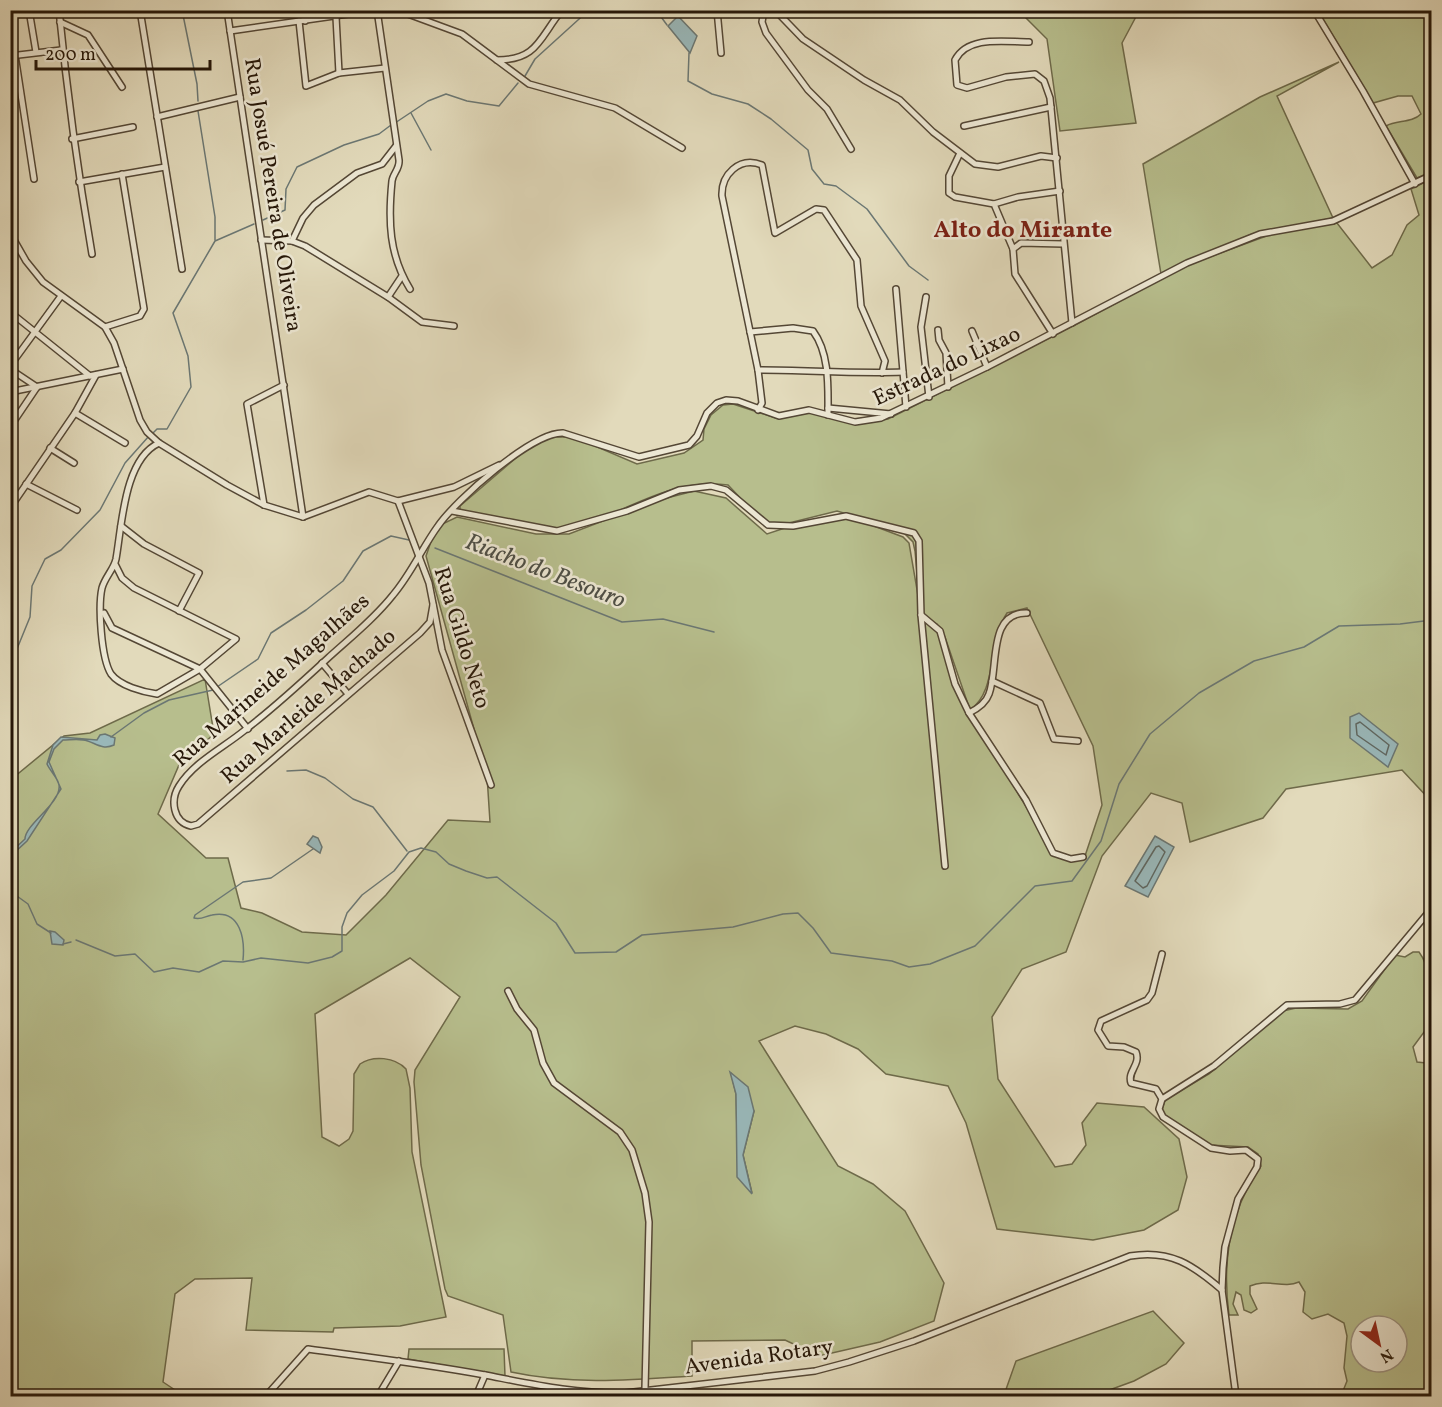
<svg xmlns="http://www.w3.org/2000/svg" width="1442" height="1407" font-family="Vollkorn,serif">
  <style>
    .green { fill: #b7be8d; stroke: #6e6a4a; stroke-width: 1.5; fill-rule: evenodd }
    .water { fill: #99b8ba; stroke: #6b7773; stroke-width: 1.5 }
    .lines { fill: none; stroke-linecap: round; stroke-linejoin: round }
    .shore { stroke: #5f6761; stroke-width: 1.5 }
    .stream { stroke: #6b7773; stroke-width: 1.5 }
    .minor-casing { stroke: #544735; stroke-width: 8 }
    .minor { stroke: #ece7d3; stroke-width: 5 }
    .labels { text-anchor: middle; dominant-baseline: central; stroke-width: 5; stroke-linejoin: round; paint-order: stroke }
    .street-label { font-size: 22px; fill: #251608; stroke: #ece7d3 }
    .neighbourhood-label { font-size: 24px; font-weight: bold; fill: #7a1f14; stroke: #ece7d3 }
    .water-label { font-size: 24px; font-style: italic; fill: #4e4f46; stroke: #ece7d3 }
  </style>
  <rect width="100%" height="100%" fill="#e2dabb"/>
  <filter id="stains"><feTurbulence type="fractalNoise" baseFrequency=".00333" numOctaves="4"/><feColorMatrix values="0 0 0 0 .2 0 0 0 0 .09 0 0 0 0 .02 0 0 0 .5 -.17"/></filter>
  <radialGradient id="worn" r=".72"><stop offset=".6" stop-color="#630" stop-opacity="0"/><stop offset="1" stop-color="#630" stop-opacity=".3"/></radialGradient>
  <g class="green">
    <path d="M1019,11H1139L1122,43L1136,123L1060,131L1047,39Z"/>
    <path d="M1318,11H1431V172L1417,178L1386,126C1397,120 1412,123 1421,114L1412,96H1398L1373,103Z"/>
    <path d="M1339,62L1277,96L1333,218L1252,234L1161,274L1143,164L1260,97Z"/>
    <path d="M1431,179V801L1402,770L1286,789L1263,818L1190,842L1182,803L1151,793L1102,856L1066,952L1022,969L992,1017L998,1079L1055,1167L1072,1164L1086,1145L1082,1123L1097,1103L1144,1107L1179,1139L1187,1177L1178,1210L1144,1230L1093,1240L997,1229L966,1123L948,1086L886,1074L858,1049L826,1034L795,1026L759,1041L838,1166L873,1184L905,1211L944,1283L934,1321L880,1342L819,1356L785,1340L692,1341V1376C631,1380 571,1385 511,1372L503,1315L448,1296L445,1289L421,1165L414,1082L415,1070L460,997L410,958L315,1014L322,1137L339,1146L349,1139L353,1131L354,1074L360,1064C373,1055 395,1057 406,1069L410,1088L412,1152L446,1317L400,1326L334,1328L333,1332L246,1330L252,1278L195,1279L175,1294L163,1382L184,1396H11L10,765L14,777L64,736L90,733L205,679L214,734L179,765L158,814L206,858H228L241,908L262,913L302,932L346,935L386,895L448,820L490,822L487,776L426,556L436,527L457,517L536,534H569L655,501L694,491L726,498L767,534L803,522L845,515L903,537L909,543L920,607L915,551L913,542L901,530L837,511L781,525L762,521L728,485C662,477 624,518 565,528C542,532 485,515 460,510V506L524,451L550,437H574L637,464L684,453L703,440L704,429L711,415L723,405L733,404L776,418L807,412L859,424L888,419L1075,325L1185,266L1272,234L1337,223L1372,268L1392,255L1407,225L1419,215L1411,189ZM1027,608L1093,746L1102,805L1085,856L1071,858L1054,853L969,712L935,627L920,616L937,624L945,637L970,710C998,691 987,643 1007,613ZM731,1073L754,1111L743,1155L752,1193L737,1133L736,1094Z"/>
    <path d="M1413,952H1419C1434,971 1431,1008 1431,1034L1424,1032L1413,1047L1417,1062L1426,1063L1428,1056L1431,1055V1396H1341L1347,1381L1344,1368L1347,1336L1344,1323L1328,1314L1312,1319L1303,1312L1305,1292L1299,1282C1283,1289 1267,1278 1250,1286V1294L1257,1309L1251,1313L1244,1310L1241,1295L1236,1292L1233,1304L1238,1315H1229C1222,1263 1229,1211 1261,1166L1258,1154L1248,1147L1209,1145L1165,1115L1162,1110L1165,1100L1209,1074L1283,1011L1296,1008L1348,1009L1362,1001L1395,955L1405,957ZM1361,1326H1397V1362H1361Z"/>
    <path d="M1153,1311L1184,1343L1166,1364L1134,1381L1093,1396H997L1004,1395L1016,1361Z"/>
    <path d="M409,1349H504L505,1376L408,1359Z"/>
  </g>
  <g class="water">
    <path d="M678,16L697,36L690,53L668,26Z"/>
    <path d="M1359,713L1398,744L1388,767L1350,738V717Z"/>
    <path d="M105,734L115,738L114,745C101,751 94,741 83,740C77,739 69,740 63,740L54,749L49,762L61,789L27,841L13,854L11,861V852L25,839C25,824 62,803 59,785C58,778 50,771 47,764L53,745L61,737L97,740L100,735Z"/>
    <path d="M313,836L318,838L322,847L320,853L307,844Z"/>
    <path d="M1155,836L1174,847L1148,897L1125,886Z"/>
    <path d="M50,931L55,932L64,940L63,945L52,944Z"/>
    <path d="M730,1072L748,1087L754,1111L743,1155L752,1194L737,1177L736,1094Z"/>
  </g>
  <g class="lines">
    <g class="shore">
      <path d="M1360,722L1389,745L1386,755L1357,735L1356,724Z"/>
      <path d="M1159,846L1165,852L1147,886L1143,888L1135,881L1156,847Z"/>
    </g>
    <g class="stream">
      <path d="M182,10L197,84L198,101"/>
      <path d="M656,10L667,25"/>
      <path d="M689,53L688,81L712,94L748,104L771,119L808,150L812,169L824,184L836,186L867,209L909,266L928,280"/>
      <path d="M525,76L535,59L589,10"/>
      <path d="M198,111L215,217V240"/>
      <path d="M411,113L431,150"/>
      <path d="M395,123L428,101L446,94L467,101L499,106L518,83"/>
      <path d="M263,220L285,210L286,189L297,167L344,145L379,134L391,125"/>
      <path d="M153,433L157,429H167L191,387L188,356L173,313L215,241L254,224"/>
      <path d="M435,548L622,622L663,619L714,632"/>
      <path d="M10,666L30,617L32,586L45,559L61,550L100,510L125,463L149,436"/>
      <path d="M217,687L258,659L271,633L306,610L343,581L363,551L391,536L409,540"/>
      <path d="M111,737L144,713L169,700L213,690"/>
      <path d="M287,771L306,770L325,778L353,799L373,807L407,851"/>
      <path d="M10,891L28,904L37,924L51,933"/>
      <path d="M76,940L115,956L135,954L154,972L173,968L199,972L223,961L243,962L261,958L308,963L332,957L342,951V927L347,913L362,895L394,871L409,852L421,848L436,852L449,864L466,871L487,878L497,877L556,923L575,953L616,952L642,935L733,927L783,914L798,913L813,928L831,953L892,961L909,967L930,964L975,946L1035,886L1072,881L1101,841L1119,784L1150,734L1199,693L1254,661L1304,647L1339,626L1400,624L1432,620"/>
      <path d="M63,944L71,942"/>
      <path d="M243,960C245,940 241,909 212,915C205,916 202,920 194,918L195,915L243,882L271,878L313,849"/>
    </g>
    <defs>
      <g id="minor">
        <path d="M29,10L36,52"/>
        <path d="M59,10C67,92 78,173 92,254"/>
        <path d="M140,10L182,269"/>
        <path d="M227,10L303,517"/>
        <path d="M304,10L305,21"/>
        <path d="M377,10L399,160C400,169 393,173 392,181C388,221 389,255 410,289"/>
        <path d="M397,10L462,34L529,84L615,108L682,148"/>
        <path d="M717,10L721,53"/>
        <path d="M764,10L762,22L766,33L808,90L827,109L851,149"/>
        <path d="M775,10L803,39L864,80L900,100L933,132L975,164L998,167L1041,156L1057,158"/>
        <path d="M1314,10L1363,91L1415,184"/>
        <path d="M336,17L339,73"/>
        <path d="M299,21L306,86L339,73L385,68"/>
        <path d="M60,22L88,35L122,87"/>
        <path d="M230,31L376,10"/>
        <path d="M1029,42C1005,42 968,35 955,60L957,85L967,88L1006,77L1035,74L1044,81L1050,98L1072,323"/>
        <path d="M15,55L34,179"/>
        <path d="M10,56L61,50"/>
        <path d="M497,60C538,60 539,38 562,10"/>
        <path d="M157,117L240,97"/>
        <path d="M964,126L1051,107"/>
        <path d="M72,139L133,127"/>
        <path d="M960,153L949,176V193L955,197L994,204L1013,249"/>
        <path d="M79,182L165,167"/>
        <path d="M994,204L1018,197L1060,191"/>
        <path d="M10,233L26,261L43,282L105,327L114,343L140,420L147,432L159,443L227,485L264,505L303,517L369,492L398,501L454,487L499,465"/>
        <path d="M261,240L292,241L305,246L388,297L422,322L454,326"/>
        <path d="M292,241L303,218L314,205L357,173L382,164L396,146"/>
        <path d="M896,289L906,407"/>
        <path d="M388,297L402,276"/>
        <path d="M926,297L921,327L929,397"/>
        <path d="M10,312L90,376"/>
        <path d="M105,327L140,316L144,309L122,174"/>
        <path d="M938,330L939,340L946,353L948,387"/>
        <path d="M972,331L987,367"/>
        <path d="M750,332L793,328L813,331C830,354 828,388 828,415"/>
        <path d="M1053,334L1015,274L1013,249L1021,243L1063,244"/>
        <path d="M10,366L61,296"/>
        <path d="M10,369L37,387"/>
        <path d="M882,373L885,361L861,306L857,260L824,210L816,209L775,233L762,165C739,156 721,175 722,196L758,370C806,370 855,374 903,372"/>
        <path d="M10,392L123,369"/>
        <path d="M828,408L891,414"/>
        <path d="M758,410L762,403L758,370"/>
        <path d="M75,413L125,443"/>
        <path d="M10,427L37,387"/>
        <path d="M50,448L74,463"/>
        <path d="M26,484L77,510"/>
        <path d="M398,501L429,583L442,650L491,785"/>
        <path d="M264,505L247,404L284,385"/>
        <path d="M10,508L75,413L96,375"/>
        <path d="M452,511L557,531L627,511L679,490L711,486L726,490L768,525L793,526L846,516L914,533L919,541L921,615L945,866"/>
        <path d="M121,526L144,544L199,573L179,611"/>
        <path d="M115,564L122,578L134,588L236,639L200,669L157,694C143,692 120,686 111,674C101,658 98,606 102,588C105,577 114,569 116,559C122,525 124,459 159,443"/>
        <path d="M433,605L430,622L420,633L198,824L191,826C173,822 170,800 179,786C194,762 223,748 245,730C274,708 301,683 328,658C350,638 374,619 393,595C411,574 422,548 438,526C456,500 532,432 563,433L639,457L689,445L697,436L707,413L717,403L726,400L738,401L779,416L809,410L855,422L881,418L987,367L1187,263L1260,234L1333,221L1432,175"/>
        <path d="M104,613L112,628L200,669L248,729"/>
        <path d="M921,615L940,631L955,684L969,713L1026,800L1053,853L1071,859L1083,857"/>
        <path d="M322,663L348,694"/>
        <path d="M992,681L1040,703L1054,739L1078,741"/>
        <path d="M969,713C977,709 986,703 989,694C999,668 987,612 1027,613"/>
        <path d="M1162,954L1152,993L1147,1000L1101,1021L1098,1030L1108,1046L1124,1047L1136,1052C1141,1065 1127,1071 1131,1083L1156,1089L1162,1099L1159,1109L1163,1117L1211,1148L1230,1151L1246,1150L1258,1159L1257,1167L1238,1199L1225,1247L1223,1268L1222,1290L1236,1396"/>
        <path d="M508,991L517,1009L534,1030L543,1063L554,1083L620,1132L632,1150L645,1193L649,1222L645,1389"/>
        <path d="M1162,1099L1214,1066L1287,1005L1340,1004L1355,1000L1432,908"/>
        <path d="M266,1396L308,1349C367,1357 426,1364 485,1375C532,1384 576,1394 625,1393L815,1371L849,1362L914,1341L1130,1256C1170,1249 1193,1265 1222,1290"/>
        <path d="M378,1396L399,1361"/>
        <path d="M476,1396L485,1375"/>
      </g>
    </defs>
    <use href="#minor" class="minor-casing"/>
    <use href="#minor" class="minor"/>
  </g>
  <g class="labels">
    <g class="street-label">
      <text transform="translate(272 195) rotate(81)">Rua Josué Pereira de Oliveira</text>
      <text transform="translate(947 367) rotate(-25)">Estrada do Lixao</text>
      <text transform="translate(461 638) rotate(73)">Rua Gildo Neto</text>
      <text transform="translate(272 681) rotate(-41)">Rua Marineide Magalhães</text>
      <text transform="translate(309 707) rotate(-41)">Rua Marleide Machado</text>
      <text transform="translate(759 1358) rotate(-8)">Avenida Rotary</text>
    </g>
    <g class="neighbourhood-label">
      <text x="1023" y="231">Alto do Mirante</text>
    </g>
    <g class="water-label">
      <text transform="translate(545 572) rotate(21)">Riacho do Besouro</text>
    </g>
  </g>
  <rect width="1442" height="1407" fill="none" stroke="#e2dabb" stroke-width="36"/>
  <rect x="12" y="12" width="1418" height="1383" fill="none" stroke="#251608" stroke-width="3"/>
  <rect x="18" y="18" width="1406" height="1371" fill="none" stroke="#251608" stroke-width="1.5"/>
  <g transform="translate(1379 1344) rotate(147)"><circle r="28" fill="#ece7d3" stroke="#9c9382" stroke-width="1.5"/>
  <path d="M0-4.5L10 22L0 15L-10 22Z" fill="#8f2418"/>
  <text y="-9" font-size="16" font-weight="bold" text-anchor="middle" fill="#251608">N</text>
  </g>
  <path d="M36 60v9h174v-9" fill="none" stroke="#251608" stroke-width="3"/>
  <text x="45" y="60" font-size="18" fill="#251608" stroke="#ece7d3" stroke-width="4.5" paint-order="stroke">200 m</text>
  <rect width="100%" height="100%" filter="url(#stains)"/>
  <rect width="100%" height="100%" fill="url(#worn)"/>
</svg>
